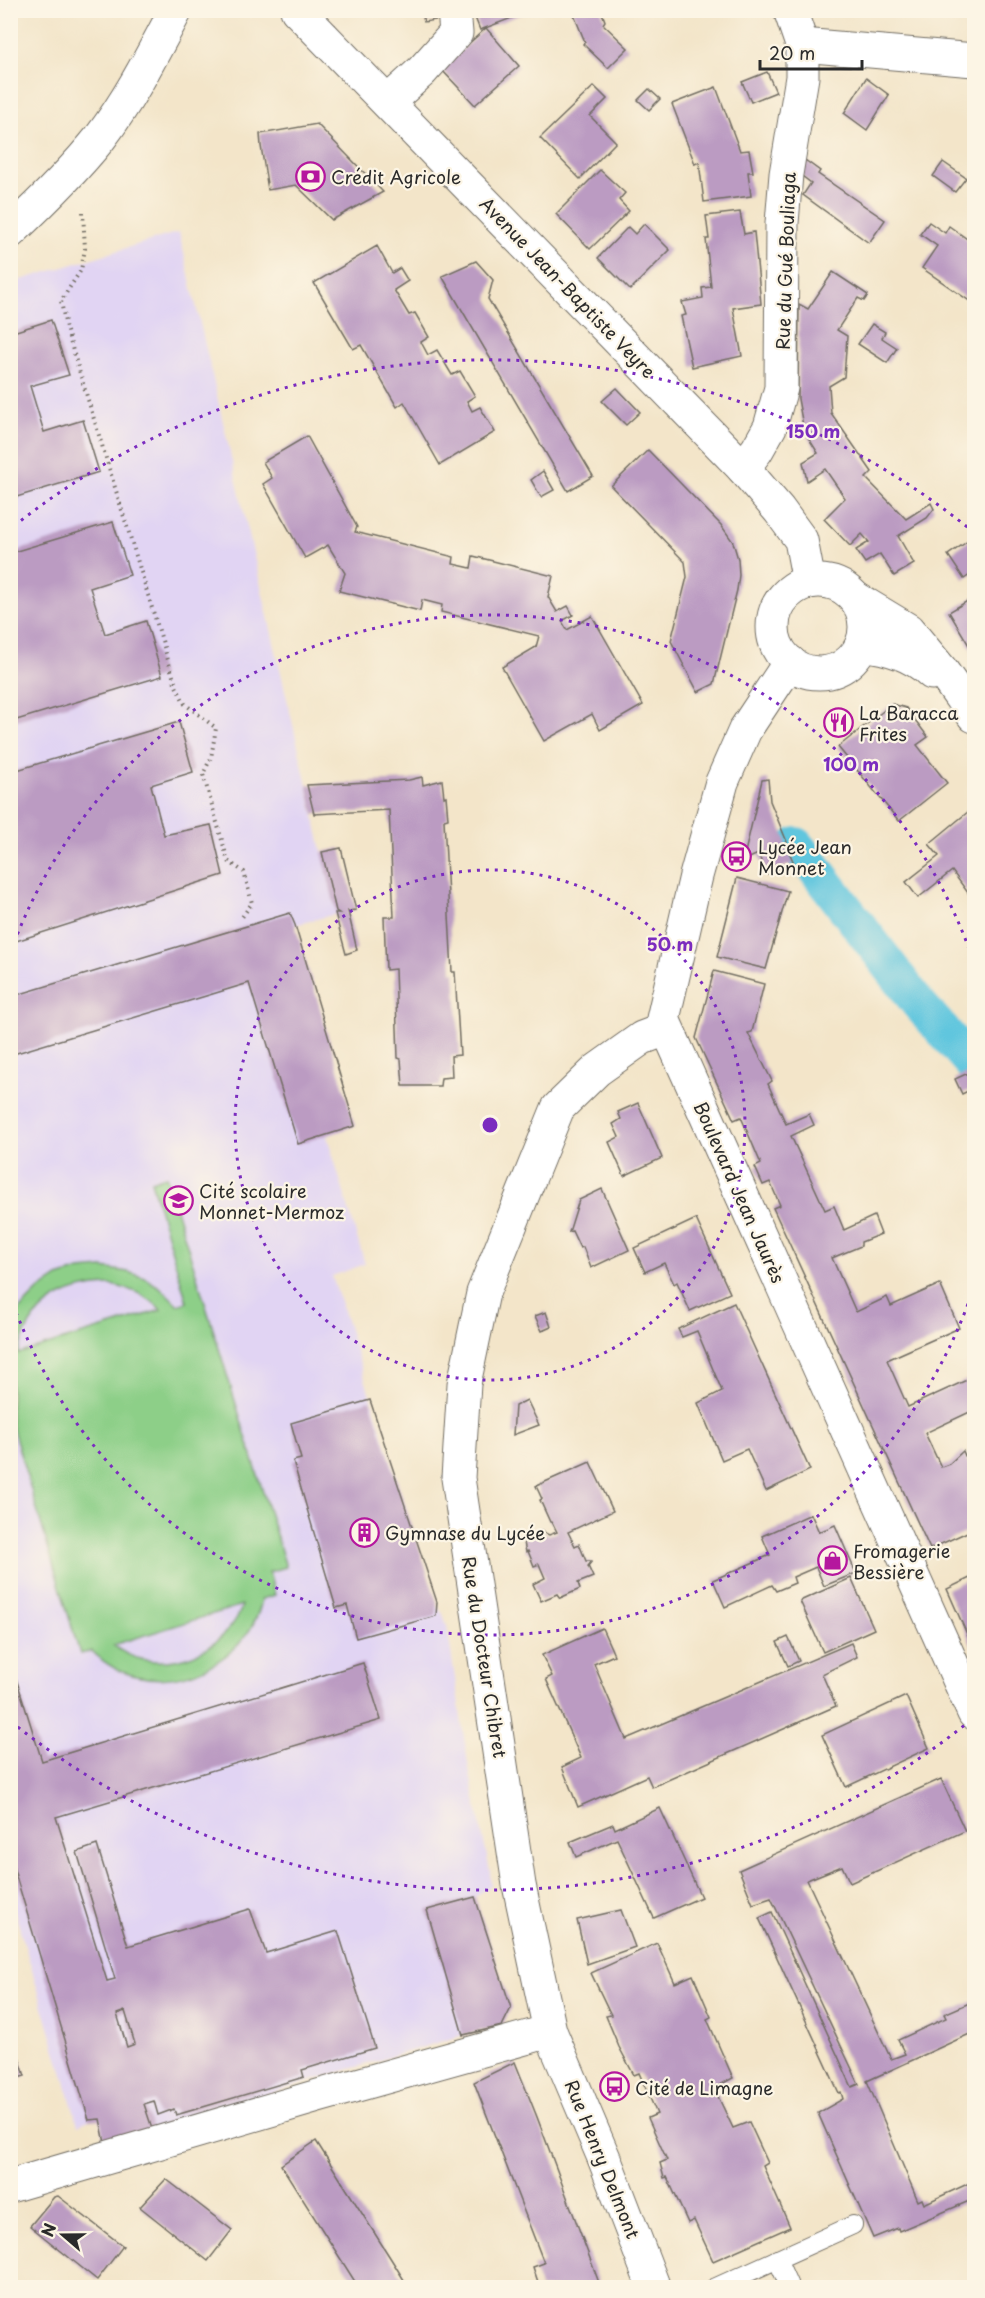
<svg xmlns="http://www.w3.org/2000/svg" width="985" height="2298" font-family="'Playpen Sans',sans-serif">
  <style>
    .built { fill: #e1d4f3 }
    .green { fill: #8dcf88; stroke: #5c7d5a; stroke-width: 1.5; fill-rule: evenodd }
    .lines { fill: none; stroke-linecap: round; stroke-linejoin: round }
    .canal { stroke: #61c6de; stroke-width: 36 }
    .building { fill: #bb9bc2; fill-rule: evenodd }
    .lane-casing { stroke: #716c62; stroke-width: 20 }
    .street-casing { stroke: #716c62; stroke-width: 35 }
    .secondary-casing { stroke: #716c62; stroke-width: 35 }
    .path { stroke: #716c62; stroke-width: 4; stroke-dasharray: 1.5 4.5; stroke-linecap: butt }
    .lane { stroke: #fff; stroke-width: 18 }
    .street { stroke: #fff; stroke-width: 33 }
    .secondary { stroke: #fff; stroke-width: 33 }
    .ring { fill: none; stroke: #7b2cbf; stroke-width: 3; stroke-dasharray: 3 6 }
    .labels { text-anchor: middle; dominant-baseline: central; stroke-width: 4.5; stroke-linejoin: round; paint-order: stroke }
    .poi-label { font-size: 18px; fill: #2b2b2b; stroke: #fcf5e5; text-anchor: start }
    .street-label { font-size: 18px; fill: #2b2b2b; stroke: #fcf5e5 }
    .centre { fill: #7b2cbf; stroke: #fcf5e5; stroke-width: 3 }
    .ring-label { font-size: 18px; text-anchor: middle; font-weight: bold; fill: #7b2cbf; stroke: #fcf5e5; stroke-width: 4.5; stroke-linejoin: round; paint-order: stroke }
  </style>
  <rect width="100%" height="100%" fill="#fcf5e5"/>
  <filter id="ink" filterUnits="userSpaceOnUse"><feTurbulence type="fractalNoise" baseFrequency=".0167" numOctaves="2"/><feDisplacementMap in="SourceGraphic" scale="12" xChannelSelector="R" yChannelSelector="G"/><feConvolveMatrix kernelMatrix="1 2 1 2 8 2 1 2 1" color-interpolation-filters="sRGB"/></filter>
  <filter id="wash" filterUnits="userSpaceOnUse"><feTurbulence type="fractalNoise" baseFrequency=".008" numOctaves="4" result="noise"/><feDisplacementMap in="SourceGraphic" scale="24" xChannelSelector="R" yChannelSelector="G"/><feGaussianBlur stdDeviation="1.35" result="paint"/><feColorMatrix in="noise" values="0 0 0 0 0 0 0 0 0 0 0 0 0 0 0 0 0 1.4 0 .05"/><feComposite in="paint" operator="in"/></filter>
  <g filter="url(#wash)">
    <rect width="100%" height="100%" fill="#f3e5c9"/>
    <path class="built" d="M179,232L336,911L339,913L295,925L355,1126L327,1136L365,1264L332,1276L438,1608L443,1614L447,1626L468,1764L490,1872L491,1885L475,1897L511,2008L502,2026L463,2035L105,2143L99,2119L89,2120L78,2125L11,1899V283Z"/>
    <path class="green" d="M166,1176L286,1567L269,1572L275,1595L262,1599C248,1672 146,1707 92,1651L80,1654L11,1423V1325L20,1309L40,1289L58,1277L80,1270L103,1268L128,1272L145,1278L161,1288L178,1305L187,1302L151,1181ZM111,1285C131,1289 148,1295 161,1310L18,1354C29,1306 65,1286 111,1285ZM242,1605C241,1612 237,1618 232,1625C206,1661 149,1675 113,1645Z"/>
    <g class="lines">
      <path class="canal" d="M797,845L918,1003L974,1066"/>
    </g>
    <g id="blocks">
      <g class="building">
        <path d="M421,10H434L436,20L424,22Z"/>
        <path d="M472,10H529L530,11L480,30Z"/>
        <path d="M572,10H601L605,21L603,24L628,48L608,68L583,44L585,42Z"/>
        <path d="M486,28L519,66L475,105L441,69Z"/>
        <path d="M767,72L776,92L751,102L742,82Z"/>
        <path d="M866,78L889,95L867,130L844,113Z"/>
        <path d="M594,86L607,99L590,116L616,142L580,179L540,138Z"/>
        <path d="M716,87L740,151L749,150L753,172H748L751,196L704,202L699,162L695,164L672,104Z"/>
        <path d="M649,89L660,99L649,110L638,100Z"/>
        <path d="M317,124L383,192L332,220L296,185L268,190L261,146L260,134Z"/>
        <path d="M805,160L820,171L818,174L885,220L869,243L803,195L811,183L802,176Z"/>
        <path d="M943,162L966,178L955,192L933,176Z"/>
        <path d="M600,170L625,193L619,200L629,211L590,249L556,214Z"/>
        <path d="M740,212L744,234L754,232L761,304L733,308L742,356L692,367L681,316L686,315L682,302L703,298L702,288L711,287L706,239H709L706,216Z"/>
        <path d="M929,222L945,233L949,226L974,244V304L922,268L937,246L920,234Z"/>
        <path d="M644,224L670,250L630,290L598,258L628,227L635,234Z"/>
        <path d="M377,246L392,273L400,268L408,281L394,290L409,315L415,313L429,337L421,342L428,355L437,350L452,375L460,371L475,396L467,401L472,411L480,407L495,432L440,465L404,402L397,407L361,345L353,349L314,283Z"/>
        <path d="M476,261L493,280L488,299L593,476L568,491L442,276Z"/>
        <path d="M833,272L868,295L864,301L858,298L837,330L847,336L844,377L829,386L831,413L872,472L866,478L906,519L931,503L934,509L927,518L898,536L914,564L894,576L880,554L865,563L856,550L869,542L862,534L850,546L824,519L845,498L825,469L807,481L803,462L818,453L804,431L798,399L799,304L808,309Z"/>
        <path d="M51,320L69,375L30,386L44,432L83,420L99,472L10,499V333Z"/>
        <path d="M872,324L885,332L882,338L897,348L887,363L858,344Z"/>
        <path d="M617,388L640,412L626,425L602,401Z"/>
        <path d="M307,436L357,527L355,532L454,557L453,564L471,568L473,556L553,576L548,597L557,612L568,606L573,615L562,621L567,630L592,616L643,705L600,730L592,714L544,741L502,667L536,647L539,636L441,612L442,605L422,600L420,611L339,591L345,573L328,545L305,558L263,484L272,478L263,462Z"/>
        <path d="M648,450L721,525L733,542L738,559L739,575L737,590L714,684L698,692L671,641L687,577L685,562L611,486Z"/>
        <path d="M543,471L554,490L541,497L531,480Z"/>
        <path d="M113,522L130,575L90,588L105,634L146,621L162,676L10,722V553Z"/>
        <path d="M974,537V572L964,579L948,555Z"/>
        <path d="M974,597V651L973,652L949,612Z"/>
        <path d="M892,704L906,708L928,737L917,745L947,783L899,821L838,747Z"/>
        <path d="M179,722L193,772L151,785L164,835L211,825L223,875L10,943V772Z"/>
        <path d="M422,777L423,785L442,780L444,797L446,796L448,819L444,820L452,972H455L460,1055L451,1056L452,1077L441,1078L440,1086H403L401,1059L398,1058L395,969L386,970L384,917H394L389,810L314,814L307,785L409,780Z"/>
        <path d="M768,779L770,801L787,842L785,843L794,863L767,874L758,854L743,861L762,780Z"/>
        <path d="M969,811L974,817V901L952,871L918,898L906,882L939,856L929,844Z"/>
        <path d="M341,848L356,910L348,911L357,950L346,954L335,913H339L336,911L322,852Z"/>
        <path d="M737,878L788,891L766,969L717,957Z"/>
        <path d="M290,913L295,925L355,1126L298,1144L249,983L10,1055V997Z"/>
        <path d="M714,971L764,984L752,1032L748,1033L772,1081L768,1084L786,1124L809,1114L814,1125L791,1136L825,1210L834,1206L844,1230L874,1216L881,1234L861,1242V1246L832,1258L856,1312L887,1297L891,1306L940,1284L959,1328L887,1360L908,1407L971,1378L974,1385V1410L925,1433L941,1467L949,1464L963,1451L974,1477V1529L930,1549L773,1208L780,1205L770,1182L763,1185L755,1167L761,1164L741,1117L734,1120L696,1038Z"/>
        <path d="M966,1074L974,1083V1088L962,1094L955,1079Z"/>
        <path d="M638,1103L662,1158L624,1176L609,1142L619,1137L613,1124L621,1119L618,1112Z"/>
        <path d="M602,1189L629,1250L591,1268L583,1247L580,1248L572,1231L569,1232L579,1200Z"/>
        <path d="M696,1219L730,1293L690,1311L677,1282L674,1284L664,1263L645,1272L634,1248Z"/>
        <path d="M734,1303L810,1470L766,1491L747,1449L722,1460L698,1403L722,1391L697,1331L682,1337L678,1329Z"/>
        <path d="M546,1312L551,1327L542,1331L535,1316Z"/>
        <path d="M370,1400L437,1602L436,1616L356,1638L347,1605L336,1608L293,1461L301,1459L291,1423Z"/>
        <path d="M527,1400L539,1425L513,1435L515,1406Z"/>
        <path d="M590,1462L613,1511L568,1532L575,1546L579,1544L586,1561H592L588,1566L593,1577L578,1583L580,1589L560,1598L557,1594L541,1601L533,1584L545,1578L539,1564L534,1566L528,1551L526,1552L523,1538L541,1531L549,1535L557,1532L552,1522H550L540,1500L542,1499L536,1486Z"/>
        <path d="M811,1514L819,1532L835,1525L856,1573L824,1586L816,1567L793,1577L795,1583L776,1591L772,1585L725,1607L713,1580L770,1555L762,1536Z"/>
        <path d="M974,1576V1650L947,1589Z"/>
        <path d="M851,1578L874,1629L823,1652L800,1601Z"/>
        <path d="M602,1628L614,1655L594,1664L626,1739L851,1643L857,1657L822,1674L836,1706L652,1787L647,1776L578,1807L562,1767L581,1758L546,1679L552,1676L542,1655Z"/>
        <path d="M788,1637L799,1661L788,1666L777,1642Z"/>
        <path d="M10,1659L42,1761L363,1663L381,1720L56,1817L107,1981L115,1979L77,1852L97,1845L128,1946L250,1909L266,1953L338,1931L375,2048L302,2070L304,2077L176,2115L174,2109L158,2115L154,2101L144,2104L152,2128L105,2143L100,2119L89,2120L10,1856ZM125,2011L135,2044L127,2047L117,2014Z"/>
        <path d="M906,1696L929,1748L846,1787L822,1735Z"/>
        <path d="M941,1779L965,1831L850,1883L842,1866L807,1880L891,2059L905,2054L898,2040L946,2018L944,2014L974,2001V2032L867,2081L918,2201L922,2199L924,2204L974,2181V2199L899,2231L898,2228L873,2238L818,2113L843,2099L841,2092L839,2093L759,1918L772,1912L852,2087L859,2084L771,1898L753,1904L739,1870Z"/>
        <path d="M660,1808L701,1897L654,1918L617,1839L576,1857L570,1842L613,1824L615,1829Z"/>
        <path d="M475,1897L511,2008L502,2026L463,2035L427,1910Z"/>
        <path d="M621,1910L635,1947L587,1964L577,1920Z"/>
        <path d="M657,1943L675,1983L693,1975L711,2017L707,2019L733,2078L714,2088L733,2128L749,2122L768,2163L763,2166L790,2227L713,2261L694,2220L688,2223L667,2177L664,2178L660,2163L667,2160L648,2118L657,2114L639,2073L634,2075L619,2047L606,2016L611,2015L591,1973Z"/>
        <path d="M10,2029L25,2076L10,2080Z"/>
        <path d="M515,2062L537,2117L601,2288H540L533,2267L544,2263L474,2082Z"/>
        <path d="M316,2141L391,2259L409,2288H359L281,2165Z"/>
        <path d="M166,2179L232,2230L208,2261L140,2207Z"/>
        <path d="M58,2196L123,2246L97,2280L30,2226L54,2197Z"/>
      </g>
    </g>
  </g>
  <g filter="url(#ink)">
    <use href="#blocks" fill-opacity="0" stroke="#716c62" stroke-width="1.5"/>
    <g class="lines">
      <defs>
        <g id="lane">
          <path d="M777,2259L790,2288"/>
          <path d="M714,2288L853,2225"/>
        </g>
        <g id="street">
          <path d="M802,45L974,60"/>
          <path d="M388,102L422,71L456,33L454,10"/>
          <path d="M10,232C42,202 73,172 100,138C130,99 153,53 176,10"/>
          <path d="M743,468L757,450L770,427L781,388L782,223L786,174L802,77V45L790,10"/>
          <path d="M10,2186L318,2096L550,2031"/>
        </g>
        <g id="secondary">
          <path d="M297,10L743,468L779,510L801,540L809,582"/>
          <circle cx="819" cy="627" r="46"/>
          <path d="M855,598L908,630L942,671L974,716"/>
          <path d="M862,644C889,648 912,654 932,673"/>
          <path d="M790,662L745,730L722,782L696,876L663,1019L974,1713"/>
          <path d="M654,2288L604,2158L550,2031L519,1885L458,1478L464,1384L483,1293L558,1108L597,1070L642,1038L666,1029"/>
        </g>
      </defs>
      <use href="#lane" class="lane-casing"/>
      <use href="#street" class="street-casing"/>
      <use href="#secondary" class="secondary-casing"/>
      <path class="path" d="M83,212L85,249L81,270L61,301L66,328L176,686L185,704L216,728L211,758L203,774L228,861L244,872L252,903L242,917"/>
      <use href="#lane" class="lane"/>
      <use href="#street" class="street"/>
      <use href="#secondary" class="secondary"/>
    </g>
  </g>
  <g class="ring">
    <circle cx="490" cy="1125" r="255"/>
    <path d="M974 1287A510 510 0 0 1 11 1299M11 951A510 510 0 0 1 974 963"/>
    <path d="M971 1720A765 765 0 0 1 14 1724M14 526A765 765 0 0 1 971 530"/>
  </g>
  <defs>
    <symbol id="bank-ring" viewBox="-11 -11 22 22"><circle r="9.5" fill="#fcf5e5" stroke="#b5179e" stroke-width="1.5"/><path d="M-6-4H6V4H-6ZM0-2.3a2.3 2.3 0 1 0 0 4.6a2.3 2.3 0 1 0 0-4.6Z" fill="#b5179e"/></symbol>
    <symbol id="restaurant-ring" viewBox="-11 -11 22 22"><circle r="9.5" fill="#fcf5e5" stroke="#b5179e" stroke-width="1.5"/><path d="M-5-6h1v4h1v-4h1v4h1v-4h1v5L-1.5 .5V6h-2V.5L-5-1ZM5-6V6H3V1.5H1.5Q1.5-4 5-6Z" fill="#b5179e"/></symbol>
    <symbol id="bus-ring" viewBox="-11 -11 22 22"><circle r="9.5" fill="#fcf5e5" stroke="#b5179e" stroke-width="1.5"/><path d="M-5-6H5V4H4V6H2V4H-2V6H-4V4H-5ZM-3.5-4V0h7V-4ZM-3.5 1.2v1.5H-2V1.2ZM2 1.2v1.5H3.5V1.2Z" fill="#b5179e"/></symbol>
    <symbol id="school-ring" viewBox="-11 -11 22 22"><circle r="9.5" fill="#fcf5e5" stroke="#b5179e" stroke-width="1.5"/><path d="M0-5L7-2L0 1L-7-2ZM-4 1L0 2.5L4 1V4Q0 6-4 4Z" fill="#b5179e"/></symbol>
    <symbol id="building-ring" viewBox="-11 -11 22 22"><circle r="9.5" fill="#fcf5e5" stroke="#b5179e" stroke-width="1.5"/><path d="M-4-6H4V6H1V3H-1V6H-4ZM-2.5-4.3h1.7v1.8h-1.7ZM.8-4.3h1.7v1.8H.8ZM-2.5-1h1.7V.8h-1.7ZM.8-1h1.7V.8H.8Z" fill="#b5179e"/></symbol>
    <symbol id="shop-ring" viewBox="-11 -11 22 22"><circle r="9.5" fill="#fcf5e5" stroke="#b5179e" stroke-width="1.5"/><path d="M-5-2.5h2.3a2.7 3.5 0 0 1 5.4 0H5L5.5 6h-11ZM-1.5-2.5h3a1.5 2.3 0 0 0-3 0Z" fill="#b5179e"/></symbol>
  </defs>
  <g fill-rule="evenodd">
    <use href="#bank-ring" x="294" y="160" width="33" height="33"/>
    <use href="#restaurant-ring" x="822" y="706" width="33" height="33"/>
    <use href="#bus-ring" x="720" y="840" width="33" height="33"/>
    <use href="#school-ring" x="162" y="1184" width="33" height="33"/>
    <use href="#building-ring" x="348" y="1516" width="33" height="33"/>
    <use href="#shop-ring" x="816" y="1544" width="33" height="33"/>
    <use href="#bus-ring" x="598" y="2070" width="33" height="33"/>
  </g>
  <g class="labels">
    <g class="poi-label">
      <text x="331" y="176">Crédit Agricole</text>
      <text x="859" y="712">La Baracca<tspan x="859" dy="21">Frites</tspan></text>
      <text x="758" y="846">Lycée Jean<tspan x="758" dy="21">Monnet</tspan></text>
      <text x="199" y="1190">Cité scolaire<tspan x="199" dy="21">Monnet-Mermoz</tspan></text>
      <text x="385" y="1532">Gymnase du Lycée</text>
      <text x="853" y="1550">Fromagerie<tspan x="853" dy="21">Bessière</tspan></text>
      <text x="635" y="2087">Cité de Limagne</text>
    </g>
    <g class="street-label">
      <text transform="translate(785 261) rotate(-88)">Rue du Gué Bouliaga</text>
      <text transform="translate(568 287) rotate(46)">Avenue Jean-Baptiste Veyre</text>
      <text transform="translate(740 1192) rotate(66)">Boulevard Jean Jaurès</text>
      <text transform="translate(485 1657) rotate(81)">Rue du Docteur Chibret</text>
      <text transform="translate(603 2159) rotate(68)">Rue Henry Delmont</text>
    </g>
  </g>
  <circle cx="490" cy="1125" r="9" class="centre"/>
  <g class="ring-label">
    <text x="813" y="438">150 m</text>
    <text x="851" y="771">100 m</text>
    <text x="670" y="951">50 m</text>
  </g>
  <rect width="985" height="2298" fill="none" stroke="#fcf5e5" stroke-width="36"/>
  <g transform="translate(63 2235) rotate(290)" stroke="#fcf5e5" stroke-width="4.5" paint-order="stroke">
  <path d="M0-4.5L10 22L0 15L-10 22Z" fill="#2b2b2b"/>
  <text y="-9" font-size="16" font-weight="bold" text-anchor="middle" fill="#2b2b2b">N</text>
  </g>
  <path d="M760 60v9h102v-9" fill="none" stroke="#2b2b2b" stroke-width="3"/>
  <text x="769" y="60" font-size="18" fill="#2b2b2b" stroke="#fcf5e5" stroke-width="4.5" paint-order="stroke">20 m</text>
</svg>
